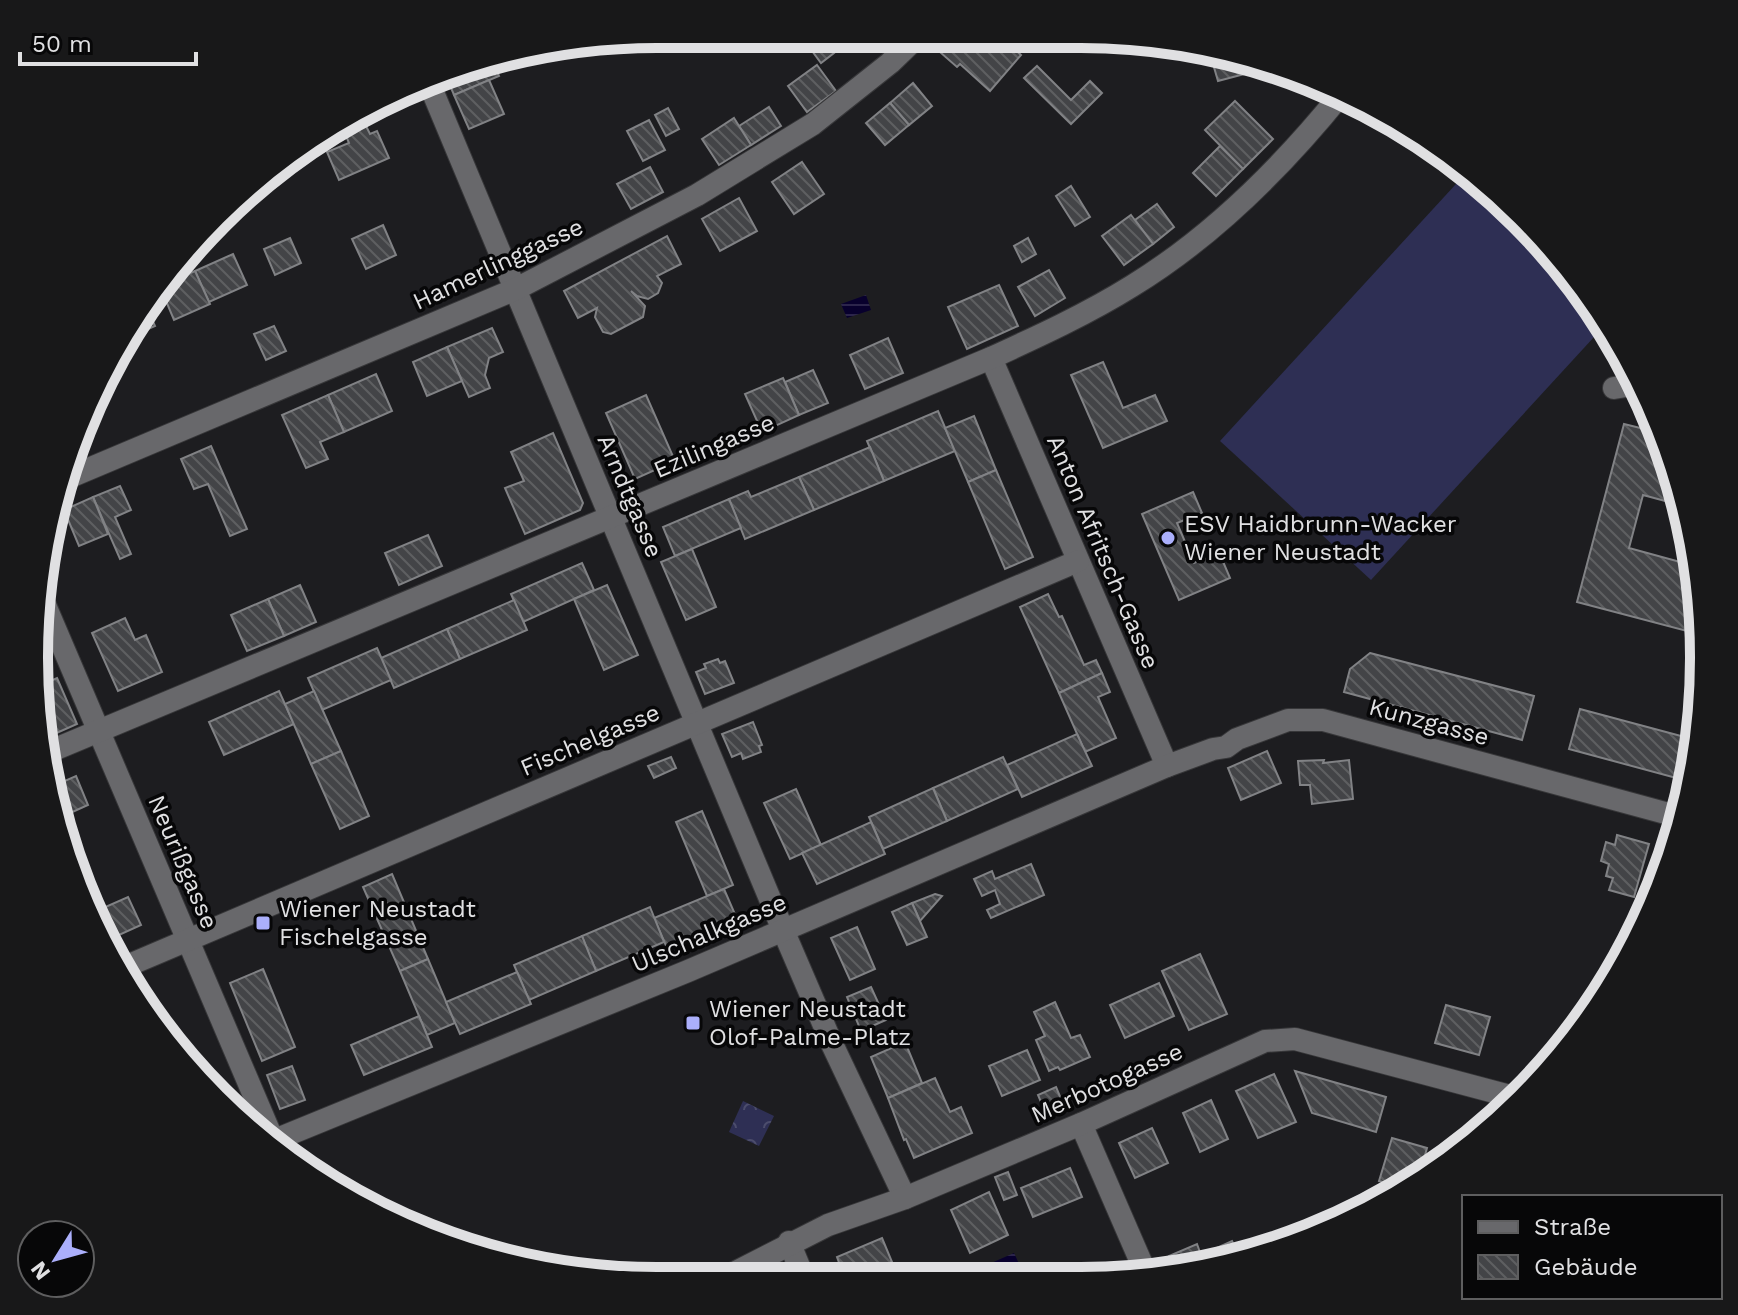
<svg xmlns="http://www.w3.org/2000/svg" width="1738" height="1315" font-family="'Work Sans',sans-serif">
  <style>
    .forest { fill: url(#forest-crowns) }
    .garden { fill: #2e2f54 }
    .water { fill: url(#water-rules) }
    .building { fill: url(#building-back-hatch); stroke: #818285; stroke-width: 2 }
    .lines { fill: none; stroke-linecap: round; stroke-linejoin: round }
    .minor-casing { stroke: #373739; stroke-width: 24 }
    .minor { stroke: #68686b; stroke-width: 22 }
    .poi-dot { fill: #abaffb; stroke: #070708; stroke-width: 3 }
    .labels { text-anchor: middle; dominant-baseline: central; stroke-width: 7; stroke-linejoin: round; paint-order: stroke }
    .street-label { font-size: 24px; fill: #e0e0e2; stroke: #070708 }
    .poi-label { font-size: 24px; fill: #e0e0e2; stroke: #070708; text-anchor: start }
    .rim { fill: none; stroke: #e0e0e2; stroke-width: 10 }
  </style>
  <defs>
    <pattern id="forest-crowns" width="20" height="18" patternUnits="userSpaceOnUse" patternTransform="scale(2)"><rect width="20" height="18" fill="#2e2f54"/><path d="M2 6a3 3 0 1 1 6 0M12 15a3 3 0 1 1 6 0" fill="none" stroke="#4c4d6c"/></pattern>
    <pattern id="water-rules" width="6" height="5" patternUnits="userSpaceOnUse" patternTransform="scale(2)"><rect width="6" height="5" fill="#08002d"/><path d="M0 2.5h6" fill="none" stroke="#2c254b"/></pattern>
    <pattern id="building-back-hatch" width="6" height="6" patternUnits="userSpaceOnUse" patternTransform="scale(2)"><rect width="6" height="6" fill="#434447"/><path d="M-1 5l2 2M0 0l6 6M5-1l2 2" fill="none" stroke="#5e5f61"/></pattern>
  </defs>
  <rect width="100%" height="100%" fill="#1d1d20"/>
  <path class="forest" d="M743,1101L774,1116L759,1146L729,1132Z"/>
  <path class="garden" d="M1467,172L1599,311L1606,324L1371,580L1220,441Z"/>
  <g class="water">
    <path d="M866,295L871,310L847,318L841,304Z"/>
    <path d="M1014,1253L1021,1268L1003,1276H994L989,1264Z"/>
  </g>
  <g class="building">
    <path d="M811,34H821L834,53L821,63L804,40Z"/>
    <path d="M957,35H999L1021,55L990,91L960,64L957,67L941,53Z"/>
    <path d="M1227,53L1248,58L1252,72L1218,81L1211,57Z"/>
    <path d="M491,57L499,76L454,95L446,76Z"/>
    <path d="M817,65L836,91L807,112L788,86Z"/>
    <path d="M1037,66L1071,100L1090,81L1102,93L1071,124L1024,78Z"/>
    <path d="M489,80L504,114L469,129L454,95Z"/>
    <path d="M913,83L932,106L909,125L890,103Z"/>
    <path d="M1235,101L1273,139L1243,169L1205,130Z"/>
    <path d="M890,103L909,125L885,145L866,123Z"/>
    <path d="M769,107L781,126L751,145L739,126Z"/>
    <path d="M668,108L679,129L666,136L655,115Z"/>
    <path d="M362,118L370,134L377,131L389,158L339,180L327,152L349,143L342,126Z"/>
    <path d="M734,118L751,145L719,165L702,139Z"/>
    <path d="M649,120L665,150L643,161L627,131Z"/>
    <path d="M1220,146L1243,169L1216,196L1193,173Z"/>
    <path d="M802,162L824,194L794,214L772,182Z"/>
    <path d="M650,167L663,192L631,209L617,184Z"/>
    <path d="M1071,186L1090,217L1075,226L1056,196Z"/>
    <path d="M739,198L757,231L720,251L702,219Z"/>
    <path d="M1157,204L1174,227L1153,244L1135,220Z"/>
    <path d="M1131,215L1153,244L1124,265L1102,236Z"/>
    <path d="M383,225L396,255L366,269L352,239Z"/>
    <path d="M667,236L681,264L657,276L662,283L658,293L648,299L637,296L631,291L645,306L643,317L611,334L603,332L595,317L597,308L578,318L564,291Z"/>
    <path d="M290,238L301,263L275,275L264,249Z"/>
    <path d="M1028,238L1036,254L1022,262L1014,246Z"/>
    <path d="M233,254L247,285L209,302L195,271Z"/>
    <path d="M1049,270L1065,298L1035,316L1018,287Z"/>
    <path d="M195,271L210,304L174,320L161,289L163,285Z"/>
    <path d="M999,285L1018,326L967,349L948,307Z"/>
    <path d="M147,308L155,326L128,338Z"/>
    <path d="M274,326L286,351L266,360L254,334Z"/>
    <path d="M492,328L503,352L489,358L485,375L490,388L469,397L447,347Z"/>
    <path d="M888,338L903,373L865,389L850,355Z"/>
    <path d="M447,347L462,381L427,396L413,362Z"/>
    <path d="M1103,362L1123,408L1155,395L1167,421L1103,448L1071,375Z"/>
    <path d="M813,370L828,403L799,415L785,382Z"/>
    <path d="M376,374L392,411L344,432L328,395Z"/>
    <path d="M783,378L799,415L762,432L745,394Z"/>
    <path d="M328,395L344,432L320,442L328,459L306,468L282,415Z"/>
    <path d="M646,395L675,461L635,479L606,413Z"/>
    <path d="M938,411L955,451L884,481L867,441Z"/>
    <path d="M974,416L996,470L968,482L945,428Z"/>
    <path d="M1624,424L1661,433L1688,524L1675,520L1680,505L1643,495L1629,548L1695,566L1702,635L1577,602Z"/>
    <path d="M553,433L583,503L580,510L525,534L505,488L524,481L511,452Z"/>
    <path d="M211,446L247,529L230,536L208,484L194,489L181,459Z"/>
    <path d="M870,447L884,481L814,510L799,477Z"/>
    <path d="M996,470L1033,557L1005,569L968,482Z"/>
    <path d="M799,477L814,510L745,539L729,499L748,491L751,497Z"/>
    <path d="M120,486L131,510L115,517L131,554L120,559L93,497Z"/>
    <path d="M1193,492L1202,513L1177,523L1194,563L1219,552L1230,578L1179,600L1142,514Z"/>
    <path d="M93,497L108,534L79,546L64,510Z"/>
    <path d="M729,499L741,528L675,556L663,527Z"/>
    <path d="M428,535L442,566L399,585L385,553Z"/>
    <path d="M692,549L716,607L686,620L661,562Z"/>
    <path d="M582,563L594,590L523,622L511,594Z"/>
    <path d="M300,585L316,622L284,636L268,599Z"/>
    <path d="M607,585L638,655L604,670L574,599Z"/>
    <path d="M1048,594L1059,617L1062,616L1084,665L1096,660L1102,673L1059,693L1020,607Z"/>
    <path d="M268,599L284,636L247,651L231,615Z"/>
    <path d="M514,600L527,630L460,659L447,629Z"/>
    <path d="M125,618L135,640L146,635L162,672L118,691L92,633Z"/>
    <path d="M447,629L460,659L394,688L381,658Z"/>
    <path d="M377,648L391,680L322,710L308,678Z"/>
    <path d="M1370,653L1534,696L1522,740L1344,692L1350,669Z"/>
    <path d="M718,659L720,663L725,661L734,683L705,694L696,672L706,668L704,664Z"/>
    <path d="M1102,673L1110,692L1098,697L1116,738L1085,752L1059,693Z"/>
    <path d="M57,678L77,724L43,739L35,696L43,693L39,686Z"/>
    <path d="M279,691L294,724L224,755L209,722Z"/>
    <path d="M314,691L341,751L311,764L285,704Z"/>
    <path d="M1580,709L1696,740L1691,782L1569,749Z"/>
    <path d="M753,722L762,745L759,746L761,752L743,759L741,753L732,757L722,734Z"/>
    <path d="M1077,734L1092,766L1022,797L1007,765Z"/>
    <path d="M341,751L369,816L340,829L311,764Z"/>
    <path d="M1267,751L1281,783L1241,800L1228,768Z"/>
    <path d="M671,757L676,768L654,778L648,766Z"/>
    <path d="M1003,757L1018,789L947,821L933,788Z"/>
    <path d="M1324,760L1323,763L1349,760L1353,799L1312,804L1310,785H1300L1298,761Z"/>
    <path d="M76,776L88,805L59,818L53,786Z"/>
    <path d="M933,788L947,821L883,849L869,817Z"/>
    <path d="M796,789L821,845L790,859L764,803Z"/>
    <path d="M702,811L733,885L707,896L676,822Z"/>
    <path d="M871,822L885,854L817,884L802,853Z"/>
    <path d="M1617,835L1649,844L1634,897L1609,890L1613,878L1606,876L1609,864L1601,861L1606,842L1615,845Z"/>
    <path d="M1031,864L1044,895L991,918L987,910L1000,904L995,890L982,896L974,879L992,871L995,879Z"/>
    <path d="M392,874L428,959L400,971L363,887Z"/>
    <path d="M724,889L737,919L667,948L654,918Z"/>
    <path d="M935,894L942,896L920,921L912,903Z"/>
    <path d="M128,897L141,925L108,940L94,912Z"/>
    <path d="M912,903L927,937L907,945L892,912Z"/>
    <path d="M650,907L664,942L596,971L582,936Z"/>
    <path d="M857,927L875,969L850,980L831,938Z"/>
    <path d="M582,936L596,971L529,1000L514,965Z"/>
    <path d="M1200,954L1227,1014L1189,1030L1162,971Z"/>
    <path d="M428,959L455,1023L427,1035L400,971Z"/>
    <path d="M263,969L295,1047L262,1061L230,983Z"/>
    <path d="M517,972L531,1004L460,1034L446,1002Z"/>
    <path d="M1159,983L1174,1016L1125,1038L1110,1005Z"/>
    <path d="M871,987L886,1020L861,1031L847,997Z"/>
    <path d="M1055,1002L1071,1038L1080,1035L1090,1057L1060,1070L1058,1067L1049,1071L1036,1040L1045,1036L1034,1012Z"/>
    <path d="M1446,1005L1490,1017L1479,1055L1435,1043Z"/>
    <path d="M419,1016L432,1047L364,1075L351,1045Z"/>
    <path d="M905,1042L922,1083L888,1098L871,1057Z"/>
    <path d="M1027,1050L1040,1080L1002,1096L989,1066Z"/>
    <path d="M292,1066L305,1100L280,1109L267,1075Z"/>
    <path d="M1295,1071L1386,1097L1376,1132L1312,1113Z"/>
    <path d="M1274,1074L1296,1122L1258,1138L1236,1091Z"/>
    <path d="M935,1078L950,1112L961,1107L972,1133L914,1158L906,1139L904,1140L888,1098Z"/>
    <path d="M1056,1087L1064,1106L1046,1114L1038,1095Z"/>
    <path d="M1211,1100L1228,1139L1200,1152L1183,1113Z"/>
    <path d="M1152,1128L1168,1163L1135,1178L1119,1143Z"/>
    <path d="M1392,1138L1427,1148L1418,1181L1403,1188L1379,1181Z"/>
    <path d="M1070,1168L1082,1197L1033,1217L1021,1188Z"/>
    <path d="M1008,1172L1017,1195L1004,1200L995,1177Z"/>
    <path d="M989,1192L1008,1235L970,1253L951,1210Z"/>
    <path d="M882,1238L892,1262L873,1270L876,1276H844L837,1257Z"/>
    <path d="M1232,1241L1238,1255L1176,1272L1169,1256L1197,1244L1201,1255Z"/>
  </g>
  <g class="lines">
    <defs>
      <g id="minor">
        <path d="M429,83L783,930L832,1044L905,1198"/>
        <path d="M991,358L1167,766"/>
        <path d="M1614,388L1638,384"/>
        <path d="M65,479L516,289L697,195L813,124L890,63L919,35"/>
        <path d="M42,598L276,1147"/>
        <path d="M46,753L991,358C1039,336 1087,314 1132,286C1212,237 1283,166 1342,93"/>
        <path d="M122,968L1078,561"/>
        <path d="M1081,1124L1147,1276"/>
        <path d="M270,1142L688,971L1167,766L1213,749L1226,747L1237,739L1288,720H1323L1680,817"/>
        <path d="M789,1242L803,1276"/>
        <path d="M728,1276L828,1225L905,1198L1081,1124L1265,1041L1295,1039L1521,1099"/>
      </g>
    </defs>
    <use href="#minor" class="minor-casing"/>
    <use href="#minor" class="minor"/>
  </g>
  <g class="poi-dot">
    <circle cx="1168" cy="538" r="8"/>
    <rect x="255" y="915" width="16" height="16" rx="4"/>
    <rect x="685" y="1015" width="16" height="16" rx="4"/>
  </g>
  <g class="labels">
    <g class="street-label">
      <text transform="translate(498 264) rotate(-25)">Hamerlinggasse</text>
      <text transform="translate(714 446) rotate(-23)">Ezilingasse</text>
      <text transform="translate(630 496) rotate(67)">Arndtgasse</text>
      <text transform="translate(1103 552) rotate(67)">Anton Afritsch-Gasse</text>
      <text transform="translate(1429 722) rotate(15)">Kunzgasse</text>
      <text transform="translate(590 740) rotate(-23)">Fischelgasse</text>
      <text transform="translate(183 862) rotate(67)">Neurißgasse</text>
      <text transform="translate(709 933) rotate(-23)">Ulschalkgasse</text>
      <text transform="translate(1107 1083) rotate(-24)">Merbotogasse</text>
    </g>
    <g class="poi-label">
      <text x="1184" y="524">ESV Haidbrunn-Wacker<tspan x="1184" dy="28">Wiener Neustadt</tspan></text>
      <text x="279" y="909">Wiener Neustadt<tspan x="279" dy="28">Fischelgasse</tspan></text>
      <text x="709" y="1009">Wiener Neustadt<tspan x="709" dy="28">Olof-Palme-Platz</tspan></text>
    </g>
  </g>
  <path d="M0 0H1738V1315H0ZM657 48H1081A609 609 0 0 1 1690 657V658A609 609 0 0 1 1081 1267H657A609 609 0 0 1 48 658V657A609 609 0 0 1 657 48Z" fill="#181819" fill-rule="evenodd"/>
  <path class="rim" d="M657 48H1081A609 609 0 0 1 1690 657V658A609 609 0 0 1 1081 1267H657A609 609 0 0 1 48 658V657A609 609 0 0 1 657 48Z"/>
  <rect x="1462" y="1195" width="260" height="104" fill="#070708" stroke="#5e5e5f" stroke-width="2"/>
  <rect x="1478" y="1221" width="40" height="12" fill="#68686b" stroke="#5e5e5f" stroke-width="2"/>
  <text x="1534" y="1235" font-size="24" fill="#e0e0e2">Straße</text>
  <rect x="1478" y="1255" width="40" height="24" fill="url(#building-back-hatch)" stroke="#5e5e5f" stroke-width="2"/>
  <text x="1534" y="1275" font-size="24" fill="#e0e0e2">Gebäude</text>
  <g transform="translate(56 1259) rotate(233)"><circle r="38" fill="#070708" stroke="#5e5e5f" stroke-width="2"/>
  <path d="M0-6L14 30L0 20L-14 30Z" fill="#abaffb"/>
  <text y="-12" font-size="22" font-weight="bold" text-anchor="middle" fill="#e0e0e2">N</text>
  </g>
  <path d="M20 52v12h176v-12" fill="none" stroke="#e0e0e2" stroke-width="4"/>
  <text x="32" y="52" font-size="24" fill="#e0e0e2" stroke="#070708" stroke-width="6" paint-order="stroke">50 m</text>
</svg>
